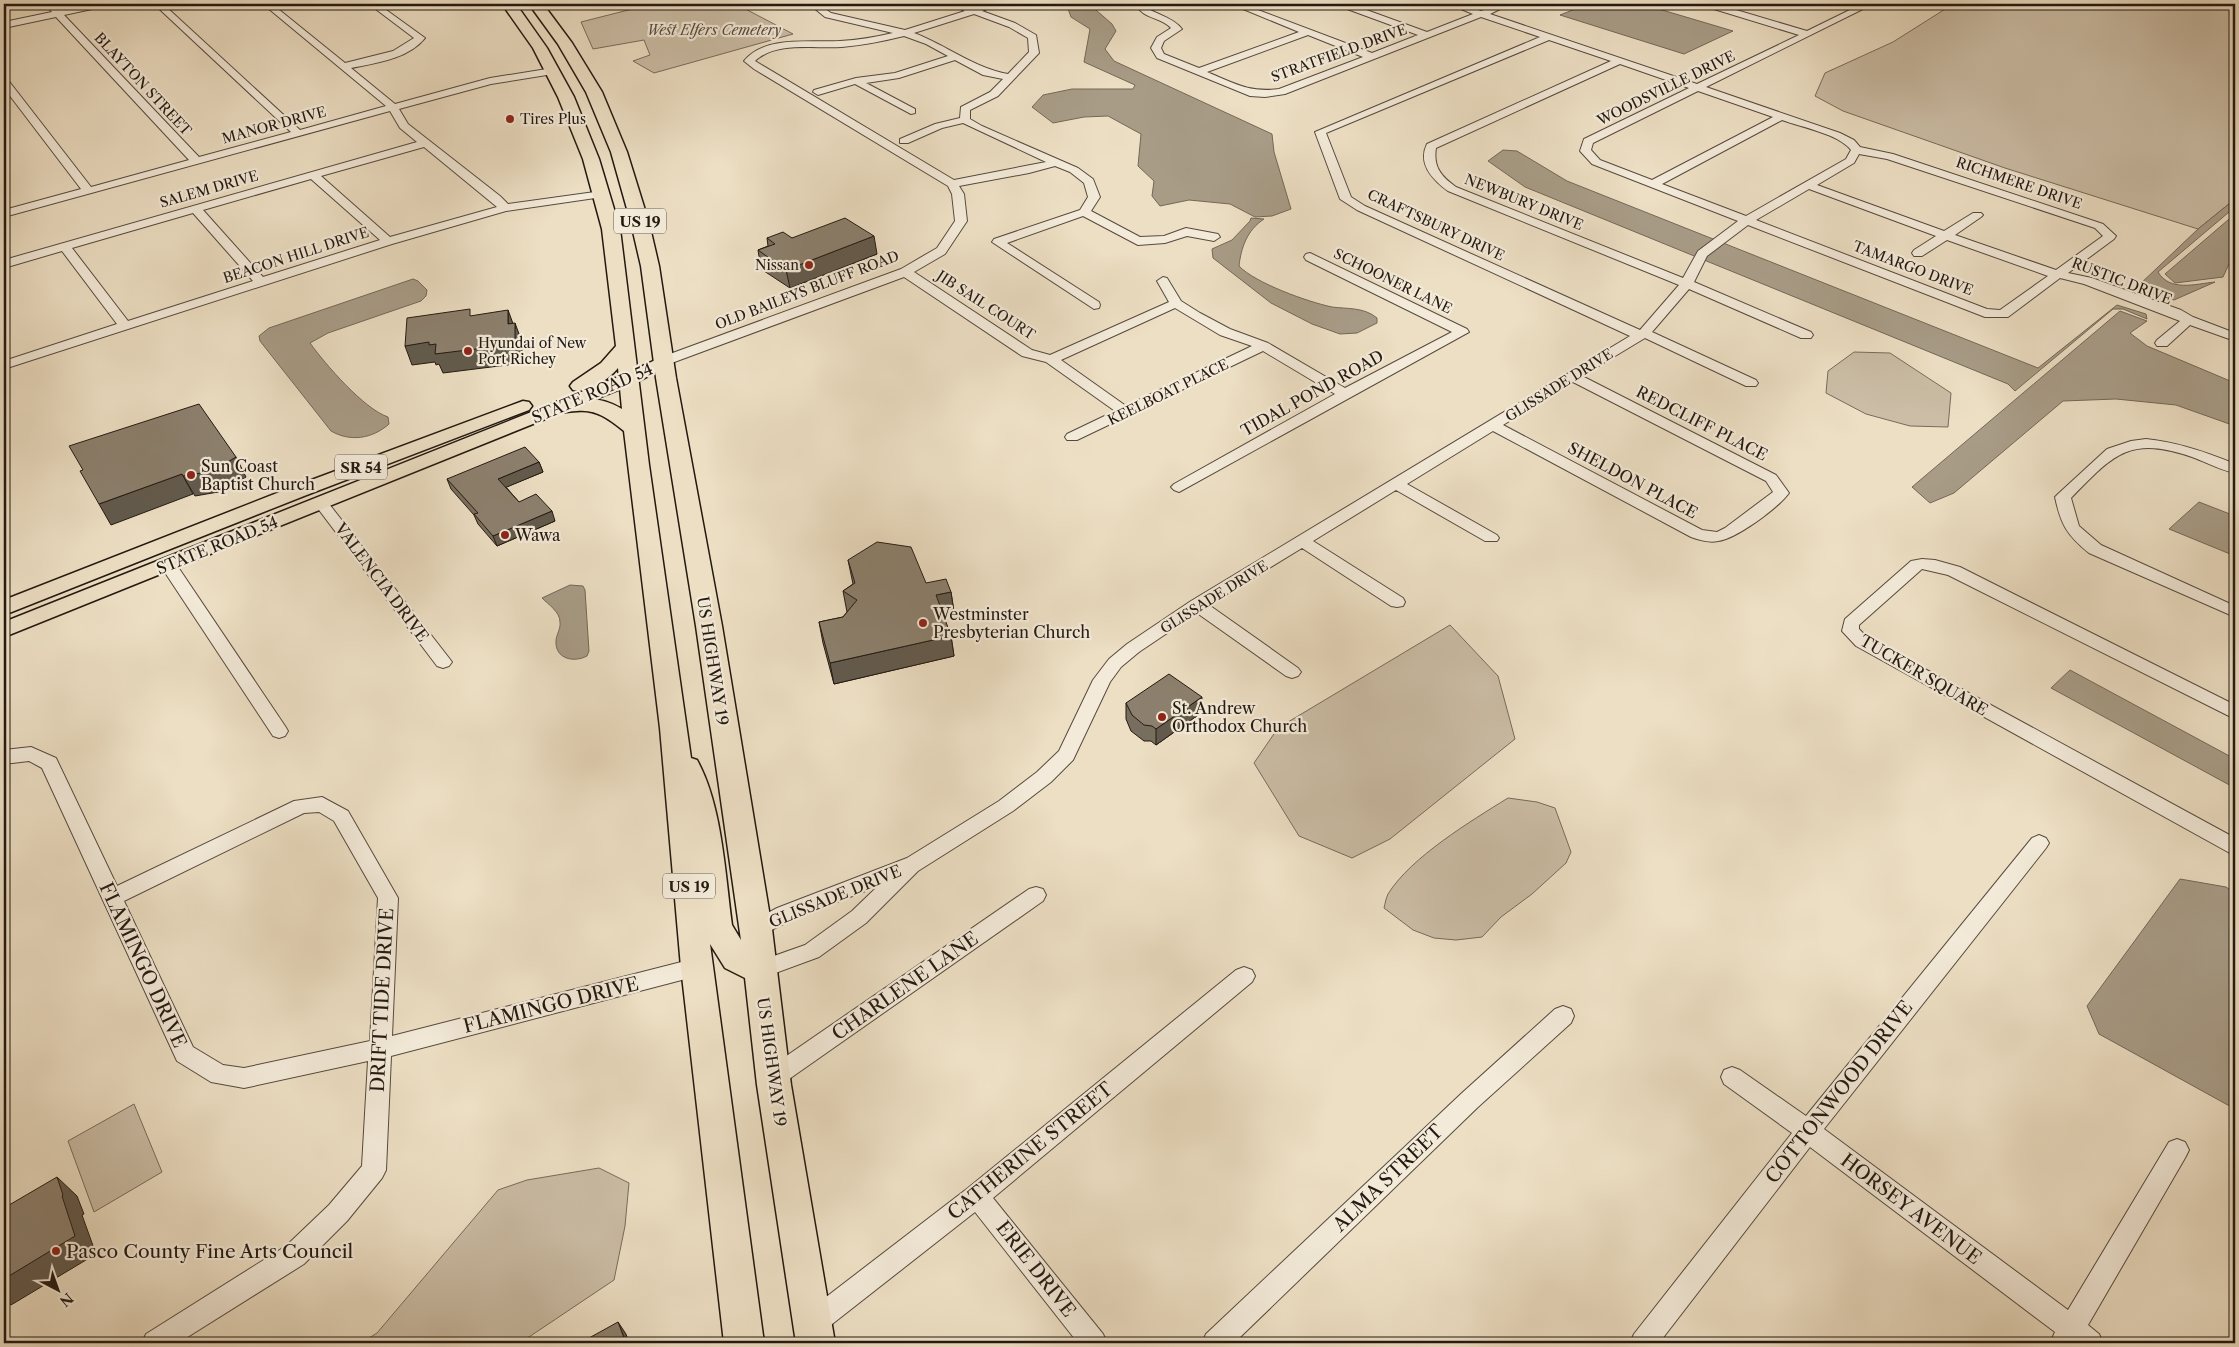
<svg xmlns="http://www.w3.org/2000/svg" width="2239" height="1347" font-family="'Libre Caslon Text',serif">
  <style>
    .green { fill: #cbbda6; stroke: #776b5c }
    .water { fill: #a89c87; stroke: #736858 }
    .lines { fill: none; stroke-linecap: round; stroke-linejoin: round }
    .minor-casing { stroke: #564a3e; stroke-width: 2 }
    .major-casing { stroke: #231911; stroke-width: 3 }
    .highway-casing { stroke: #231911; stroke-width: 3 }
    .minor { fill: #f3ead9; fill-rule: evenodd }
    .major { fill: #eddfc4; fill-rule: evenodd }
    .highway { fill: #eddfc4; fill-rule: evenodd }
    .wall { fill: #786e5f; stroke: #231911 }
    .shaded-wall { fill: #625a4d; stroke: #231911 }
    .building { fill: #8c806e; stroke: #231911 }
    .poi-dot { fill: #8f2418; stroke: #f3ead9; stroke-width: 2 }
    .labels { text-anchor: middle; dominant-baseline: central; stroke-width: 4.5; stroke-linejoin: round; paint-order: stroke }
    .far-park-label { font-size: 14px; font-style: italic; fill: #554a3e; stroke: #f3ead9 }
    .far-street-label { font-size: 14px; fill: #231911; stroke: #f3ead9 }
    .far-poi-label { font-size: 14px; fill: #231911; stroke: #f3ead9; text-anchor: start }
    .shield { fill: #f3ead9; stroke: #61584d; stroke-width: 1 }
    .shield-label { font-size: 15px; font-weight: bold; fill: #231911 }
    .street-label { font-size: 16px; fill: #231911; stroke: #f3ead9 }
    .poi-label { font-size: 16px; fill: #231911; stroke: #f3ead9; text-anchor: start }
    .near-street-label { font-size: 19px; fill: #231911; stroke: #f3ead9 }
    .near-poi-label { font-size: 19px; fill: #231911; stroke: #f3ead9; text-anchor: start }
  </style>
  <rect width="100%" height="100%" fill="#eddfc4"/>
  <filter id="stains"><feTurbulence type="fractalNoise" baseFrequency=".004" numOctaves="4"/><feColorMatrix values="0 0 0 0 .2 0 0 0 0 .09 0 0 0 0 .02 0 0 0 .5 -.17"/></filter>
  <radialGradient id="worn" r=".72"><stop offset=".6" stop-color="#630" stop-opacity="0"/><stop offset="1" stop-color="#630" stop-opacity=".3"/></radialGradient>
  <g class="green">
    <path d="M652,4H736L793,34L654,73L633,61L650,55L644,40L593,49L581,22Z"/>
    <path d="M1946,4H2235V199L2198,229L2005,168L1843,111L1815,96L1825,73L1893,42L1950,6Z"/>
    <path d="M1854,352L1890,353L1951,393L1948,427L1910,426L1866,414L1826,393L1828,371Z"/>
    <path d="M1450,625L1498,676L1515,739L1390,839L1352,858L1299,836L1254,763L1278,728Z"/>
    <path d="M1508,798L1537,802L1555,808L1571,852L1566,863L1532,894L1501,917L1482,937L1456,940L1434,938L1413,930L1384,908C1385,904 1386,898 1388,894C1411,857 1471,821 1508,798Z"/>
    <path d="M134,1104L162,1172L94,1212L68,1141Z"/>
    <path d="M599,1168L629,1183L625,1226L614,1280L520,1343H361L377,1333L498,1190L527,1180Z"/>
  </g>
  <g class="water">
    <path d="M1069,4H1097L1096,10L1112,24L1116,31L1105,49L1114,61L1272,134L1274,152L1291,209L1272,216L1255,217L1230,204L1189,200L1160,206L1152,196L1154,181L1138,166L1141,134L1108,116L1084,117L1053,123L1032,107L1043,95L1072,89H1133L1135,85L1084,62L1090,29L1071,17L1067,6Z"/>
    <path d="M1588,4H1642L1733,31L1684,54L1560,15Z"/>
    <path d="M1503,150L1517,151L1567,181L2038,368L2117,305L2146,314L2147,319L2123,309H2113L2015,391L2008,384L1525,187L1488,161Z"/>
    <path d="M2235,199V207L2158,272C2170,292 2195,284 2215,282L2174,300L2137,287L2198,229Z"/>
    <path d="M2235,214V251L2223,277L2175,283L2165,274Z"/>
    <path d="M1251,218L1264,219C1247,230 1241,248 1239,266C1255,283 1308,302 1332,307C1347,309 1364,307 1377,318V323L1357,333L1340,334L1312,324L1271,303L1213,258L1212,249L1232,240L1250,221Z"/>
    <path d="M413,279L418,281L427,290L426,296L421,301L328,333L310,343C325,364 364,409 388,417L389,424C372,439 350,442 331,431L260,341L259,336L269,328Z"/>
    <path d="M2120,311L2147,321L2130,333L2147,346L2235,383V426L2176,405L2116,399L2063,401L1954,493L1930,503L1912,487Z"/>
    <path d="M2199,502L2235,516V556L2169,529Z"/>
    <path d="M570,585L583,586L585,590L589,651L587,656C574,663 555,659 556,641C556,635 561,629 560,622C560,612 549,605 542,598Z"/>
    <path d="M2070,670L2235,759V788L2051,688Z"/>
    <path d="M2180,879L2226,887L2235,893V1109L2099,1034L2087,1006Z"/>
  </g>
  <g class="lines">
    <defs>
      <g id="minor">
        <path d="M45,4H54L60,10L91,4H107L106,6L64,15L199,157L291,132L154,4H163L300,130L386,106L263,4H272L345,63L393,51L414,38L369,4H378L425,38C408,59 376,63 351,68L395,104L490,78L553,68L558,71L553,74L491,84L399,109L408,124L500,196L508,204L602,191L608,194L602,197L506,211L392,244L4,369V361L117,324L62,251L4,268V260L417,142L400,128L390,111L4,217V210L81,189L4,88V79L8,80L91,187L189,160L56,17L4,28V22L52,12ZM424,147L497,207L390,237L321,176ZM311,179L380,240L263,277L203,210ZM193,213L253,281L128,321L72,248Z"/>
        <path d="M818,4H827L824,8L831,13L905,30L965,11L950,4H962L974,8L987,4H999L982,11L1015,23L1036,35L1039,53L998,96L970,110V119L982,126L1078,168L1093,179L1100,197L1091,211L1140,237L1164,236L1186,228L1218,234L1220,237L1214,241L1187,236L1165,243L1138,245L1083,216L1007,243L1099,302L1100,305L1099,308L1094,309L992,242L994,239L1080,210L1088,197L1084,183L1070,172L1055,166L1029,173L959,186L964,194L967,221L945,254L914,272L1032,350L1050,355L1169,302L1157,281L1163,277L1167,278L1181,301L1200,313L1230,329L1268,343L1345,388L1452,332L1306,260L1304,257L1306,254L1310,253L1467,329L1469,332L1179,492L1174,490L1171,487L1174,484L1335,394L1263,351L1077,440H1067L1065,437L1067,434L1115,411L1046,362L1022,356L904,277L669,364H659L657,361L659,358L901,269L937,248L955,221L952,194L948,186L754,69L744,61C765,35 810,43 840,41C858,40 876,37 893,33L825,17L814,8ZM974,14L1009,27L1028,38L1029,52L1008,74C974,68 946,45 914,33ZM904,36L926,44L948,56L895,73L856,78L814,90L813,92L818,95L855,84L911,114L915,113V109L866,83L899,78L955,60L983,75L1003,79L990,92L961,107L960,118L935,124L900,139V143H908L942,128L963,123L1046,162L954,180L755,61C776,41 815,49 842,47C863,45 884,41 904,36ZM1175,308L1220,335L1252,346L1126,406L1061,360Z"/>
        <path d="M1136,4H1144C1150,14 1171,15 1182,29L1164,41L1161,48L1164,54L1199,68L1299,32L1231,4H1242L1372,53L1418,35L1339,6L1338,4H1350L1427,32L1473,14L1449,4H1461L1481,11L1499,4H1510L1490,14L1697,84L1799,35L1704,6L1703,4H1716L1807,31L1862,4H1873L1706,87L1840,133L1854,140L1860,147L1893,154L2103,224L2116,236L2114,239L2068,273L2092,278L2181,310L2193,317L2235,333V341L2190,325L2167,346H2157L2155,343L2157,340L2180,321L2084,284L2060,278L2008,317H1985L1748,225L1707,256L1694,282L1811,332L1813,335L1811,338H1801L1689,289L1652,332L1756,380L1758,383L1756,386H1746L1645,338L1582,376L1776,475L1789,493C1778,508 1736,539 1718,541C1709,543 1700,540 1691,537L1493,431L1407,484L1497,535L1499,538L1497,541H1485L1396,490L1313,541L1403,598L1405,602L1403,606L1397,607L1391,606L1302,548L1209,605L1298,668L1301,672L1298,676L1292,678L1286,676L1197,613L1139,652L1121,667L1110,682L1073,760L1051,782L1013,811L918,871L866,923L819,957L759,979L751,976L748,970L751,964L805,945L852,911L878,886L791,920L756,938L749,935L746,929L749,923L777,908L907,858L999,801L1037,772L1059,751L1093,680L1109,659L1127,644L1191,601L1630,336L1357,210L1340,199L1315,132L1540,37L1481,17L1285,94L1265,97L1250,96L1157,58L1151,48L1157,37L1171,28C1161,17 1142,19 1136,4ZM1308,35L1363,57L1279,89C1249,93 1234,83 1207,72ZM1549,40L1611,61L1427,144C1417,164 1433,180 1448,191L1679,285L1640,330L1365,206L1351,197L1326,133ZM1620,64L1689,88L1584,139L1580,151L1592,164L1738,221L1698,251L1683,278L1456,187C1441,176 1433,167 1436,148ZM1698,91L1773,117L1652,180L1600,160L1591,150L1593,143ZM1782,120C1801,127 1839,134 1851,150L1846,159L1746,216L1662,184ZM1859,154L1887,159L2095,228L2103,236L2056,270L1955,235L1981,217L1983,215L1981,213H1973L1944,231L1817,185L1854,163ZM1809,189L1936,236L1914,250L1912,253L1914,256H1922L1947,240L2048,276L2000,310L1987,309L1756,220ZM1573,382L1766,481L1773,492L1725,528L1717,532L1702,530L1503,425Z"/>
        <path d="M2146,439C2177,442 2206,452 2235,464V473C2220,470 2206,462 2192,457C2129,435 2113,455 2071,498L2079,526L2101,545L2235,606V617L2089,553C2067,535 2061,525 2055,497L2058,494L2107,449L2131,441Z"/>
        <path d="M321,498L326,500L449,658L452,662L449,666L443,668L437,666L316,506L313,503L316,500Z"/>
        <path d="M1922,559L1935,560L1960,567L2235,705V719L1948,575L1922,569L1859,625V629L1868,638L2235,838V855L2228,852L1856,646L1842,631L1845,619L1911,561Z"/>
        <path d="M168,560L174,561L285,726L288,731L285,736L279,738L273,736L160,565L162,561Z"/>
        <path d="M31,747L56,758L117,886L294,801L322,797L348,811L398,898L392,1036L697,958L705,961L708,967L705,973L697,976L391,1056L386,1170L382,1178L347,1221L304,1264L178,1343H142L146,1334L286,1246L329,1205L362,1166L368,1061L244,1088L211,1082L177,1061L42,768L29,761L4,764V750ZM319,812L334,821L378,898L370,1041L244,1068L223,1065L193,1047L124,901L304,813Z"/>
        <path d="M2039,835L2046,838L2049,843L2046,848L1824,1129L2068,1310L2169,1142L2177,1139L2185,1142L2189,1150L2185,1158L2088,1325L2099,1334L2103,1343H2050L2055,1332L1810,1147L1659,1343H1630L1634,1334L1792,1133L1724,1084L1721,1077L1724,1070L1732,1067L1740,1070L1806,1116L2032,838Z"/>
        <path d="M1036,887L1043,889L1046,895L1043,901L782,1084L774,1087L766,1084L763,1077L766,1070L1029,889Z"/>
        <path d="M1244,967L1252,970L1255,976L1252,982L993,1198L1103,1334L1107,1343H1078L975,1212L822,1332L813,1336L804,1332L800,1323L804,1314L968,1188L1236,970Z"/>
        <path d="M1563,1006L1571,1009L1574,1016L1571,1023L1478,1107L1234,1343H1202L1206,1334L1462,1093L1555,1009Z"/>
      </g>
      <g id="major">
        <path d="M664,356L670,357L673,361L670,365L635,383L4,637V622L554,403L623,375Z"/>
        <path d="M523,401L529,402L532,406L529,410L304,496L4,615V600L290,488Z"/>
      </g>
      <path id="highway" d="M502,4H516L547,48L574,97L599,159L620,229L649,465L691,758L697,760C722,805 725,873 732,925L741,940L696,626L656,378L641,266L631,223L611,152L586,92L558,44L529,4H543L572,43L602,92L627,152L649,223L659,266L676,378L722,626L772,929L791,1085L835,1343H796L757,1085L745,978L725,968L710,944L764,1343H724L681,967L660,728L624,431C609,419 596,409 577,411C568,411 561,414 553,411L549,407L553,403C577,396 600,396 622,409L618,368C608,380 588,394 573,390L570,386L573,382L601,363L616,346L602,229L583,159L558,97L533,48Z"/>
    </defs>
    <use href="#minor" class="minor-casing"/>
    <use href="#major" class="major-casing"/>
    <use href="#highway" class="highway-casing"/>
    <use href="#minor" class="minor"/>
    <use href="#major" class="major"/>
    <use href="#highway" class="highway"/>
  </g>
  <g class="wall">
    <path d="M767,238H792L877,254L790,288L761,269L758,250L768,246Z"/>
    <path d="M539,462L543,472L506,487L519,502L555,521L497,546L478,524L474,515L451,489L447,479Z"/>
    <path d="M848,560L951,592L954,612L943,615L951,636L954,656L834,684L823,643L819,622L843,617L847,612L843,591L853,584Z"/>
    <path d="M1126,703L1201,713L1156,745L1151,741H1144L1131,731L1126,719Z"/>
  </g>
  <g class="shaded-wall">
    <path d="M874,236L877,254L790,288L786,270Z"/>
    <path d="M508,310L515,329V323L522,342V360L515,364L443,373L439,364L436,365L435,362L412,365L405,346L508,324Z"/>
    <path d="M236,457L246,477L224,491L195,496L183,476Z"/>
    <path d="M539,462L543,472L502,489L498,479Z"/>
    <path d="M182,474L193,494L111,525L99,504Z"/>
    <path d="M552,511L555,521L497,546L493,536Z"/>
    <path d="M951,592L954,612L938,616L936,595Z"/>
    <path d="M951,636L954,656L834,684L830,663Z"/>
    <path d="M1202,697L1201,713L1156,745V729Z"/>
    <path d="M57,1177L77,1196L84,1214L82,1215L96,1254L11,1305L4,1299V1279L62,1196Z"/>
    <path d="M618,1322L626,1334L629,1343H626Z"/>
  </g>
  <g class="building">
    <path d="M845,218L874,236L786,270L758,250L775,244L767,238L783,232L792,238Z"/>
    <path d="M470,309V316L508,310V324L515,323V340L508,345L435,354L436,344L429,345V342L405,346L407,318Z"/>
    <path d="M199,404L236,457L213,471L183,476L182,474L99,504L80,471L83,470L69,446Z"/>
    <path d="M525,447L539,462L498,479L519,502L536,494L552,511L493,536L474,514L478,513L447,479Z"/>
    <path d="M877,542L911,547L926,583L946,579L951,592L936,595L951,636L830,663L819,622L843,617L857,600L843,591L855,583L848,560Z"/>
    <path d="M1169,674L1202,697L1156,729L1152,726L1144,725L1132,715L1126,703Z"/>
    <path d="M57,1177L63,1195L62,1196L75,1236L4,1279V1208Z"/>
    <path d="M618,1322L626,1343H580Z"/>
  </g>
  <g class="poi-dot">
    <circle cx="510" cy="119" r="5"/>
    <circle cx="809" cy="265" r="5"/>
    <circle cx="468" cy="351" r="5"/>
    <circle cx="191" cy="475" r="5"/>
    <circle cx="505" cy="535" r="5"/>
    <circle cx="923" cy="623" r="5"/>
    <circle cx="1162" cy="717" r="5"/>
    <circle cx="56" cy="1251" r="5"/>
  </g>
  <g class="labels">
    <g class="far-park-label">
      <text x="714" y="30">West Elfers Cemetery</text>
    </g>
    <g class="far-street-label">
      <text transform="translate(1339 53) rotate(-20)">STRATFIELD DRIVE</text>
      <text transform="translate(143 84) rotate(47)">BLAYTON STREET</text>
      <text transform="translate(1666 88) rotate(-26)">WOODSVILLE DRIVE</text>
      <text transform="translate(274 125) rotate(-15)">MANOR DRIVE</text>
      <text transform="translate(2019 183) rotate(19)">RICHMERE DRIVE</text>
      <text transform="translate(209 189) rotate(-16)">SALEM DRIVE</text>
      <text transform="translate(1524 202) rotate(22)">NEWBURY DRIVE</text>
      <text transform="translate(1436 225) rotate(25)">CRAFTSBURY DRIVE</text>
      <text transform="translate(296 255) rotate(-18)">BEACON HILL DRIVE</text>
      <text transform="translate(1913 268) rotate(21)">TAMARGO DRIVE</text>
      <text transform="translate(1393 281) rotate(26)">SCHOONER LANE</text>
      <text transform="translate(2122 281) rotate(21)">RUSTIC DRIVE</text>
      <text transform="translate(807 290) rotate(-21)">OLD BAILEYS BLUFF ROAD</text>
      <text transform="translate(986 305) rotate(33)">JIB SAIL COURT</text>
      <text transform="translate(1559 385) rotate(-32)">GLISSADE DRIVE</text>
      <text transform="translate(1168 392) rotate(-26)">KEELBOAT PLACE</text>
      <text transform="translate(1214 597) rotate(-32)">GLISSADE DRIVE</text>
    </g>
    <g class="far-poi-label">
      <text x="520" y="119">Tires Plus</text>
      <text x="799" y="265" text-anchor="end">Nissan</text>
      <text x="478" y="343">Hyundai of New<tspan x="478" dy="16">Port Richey</tspan></text>
    </g>
    <g class="shield">
      <rect x="614" y="208.5" width="52" height="25" rx="4"/>
      <rect x="335" y="454.5" width="52" height="25" rx="4"/>
      <rect x="663" y="873.5" width="52" height="25" rx="4"/>
    </g>
    <g class="shield-label">
      <text x="640" y="221">US 19</text>
      <text x="361" y="467">SR 54</text>
      <text x="689" y="886">US 19</text>
    </g>
    <g class="street-label">
      <text transform="translate(592 393) rotate(-23)">STATE ROAD 54</text>
      <text transform="translate(1312 393) rotate(-29)">TIDAL POND ROAD</text>
      <text transform="translate(1702 423) rotate(27)">REDCLIFF PLACE</text>
      <text transform="translate(1633 480) rotate(28)">SHELDON PLACE</text>
      <text transform="translate(217 545) rotate(-22)">STATE ROAD 54</text>
      <text transform="translate(382 582) rotate(53)">VALENCIA DRIVE</text>
      <text transform="translate(713 661) rotate(81)">US HIGHWAY 19</text>
      <text transform="translate(1924 675) rotate(30)">TUCKER SQUARE</text>
      <text transform="translate(835 896) rotate(-22)">GLISSADE DRIVE</text>
      <text transform="translate(772 1062) rotate(82)">US HIGHWAY 19</text>
    </g>
    <g class="poi-label">
      <text x="201" y="466">Sun Coast<tspan x="201" dy="18">Baptist Church</tspan></text>
      <text x="515" y="535">Wawa</text>
      <text x="933" y="614">Westminster<tspan x="933" dy="18">Presbyterian Church</tspan></text>
      <text x="1172" y="708">St. Andrew<tspan x="1172" dy="18">Orthodox Church</tspan></text>
    </g>
    <g class="near-street-label">
      <text transform="translate(143 965) rotate(65)">FLAMINGO DRIVE</text>
      <text transform="translate(905 986) rotate(-35)">CHARLENE LANE</text>
      <text transform="translate(382 1000) rotate(-87)">DRIFT TIDE DRIVE</text>
      <text transform="translate(551 1005) rotate(-14)">FLAMINGO DRIVE</text>
      <text transform="translate(1839 1092) rotate(-52)">COTTONWOOD DRIVE</text>
      <text transform="translate(1030 1151) rotate(-39)">CATHERINE STREET</text>
      <text transform="translate(1388 1178) rotate(-44)">ALMA STREET</text>
      <text transform="translate(1911 1209) rotate(37)">HORSEY AVENUE</text>
      <text transform="translate(1036 1269) rotate(52)">ERIE DRIVE</text>
    </g>
    <g class="near-poi-label">
      <text x="66" y="1251">Pasco County Fine Arts Council</text>
    </g>
  </g>
  <rect width="2239" height="1347" fill="none" stroke="#eddfc4" stroke-width="20"/>
  <rect x="5" y="5" width="2229" height="1337" fill="none" stroke="#231911" stroke-width="2.5"/>
  <rect x="10" y="10" width="2219" height="1327" fill="none" stroke="#231911"/>
  <g transform="translate(58 1290) rotate(139)" stroke="#f3ead9" stroke-width="4" paint-order="stroke">
  <path d="M0-4L9 19L0 12L-9 19Z" fill="#231911"/>
  <text y="-8" font-size="14" font-weight="bold" text-anchor="middle" fill="#231911">N</text>
  </g>
  <rect width="100%" height="100%" filter="url(#stains)"/>
  <rect width="100%" height="100%" fill="url(#worn)"/>
</svg>
